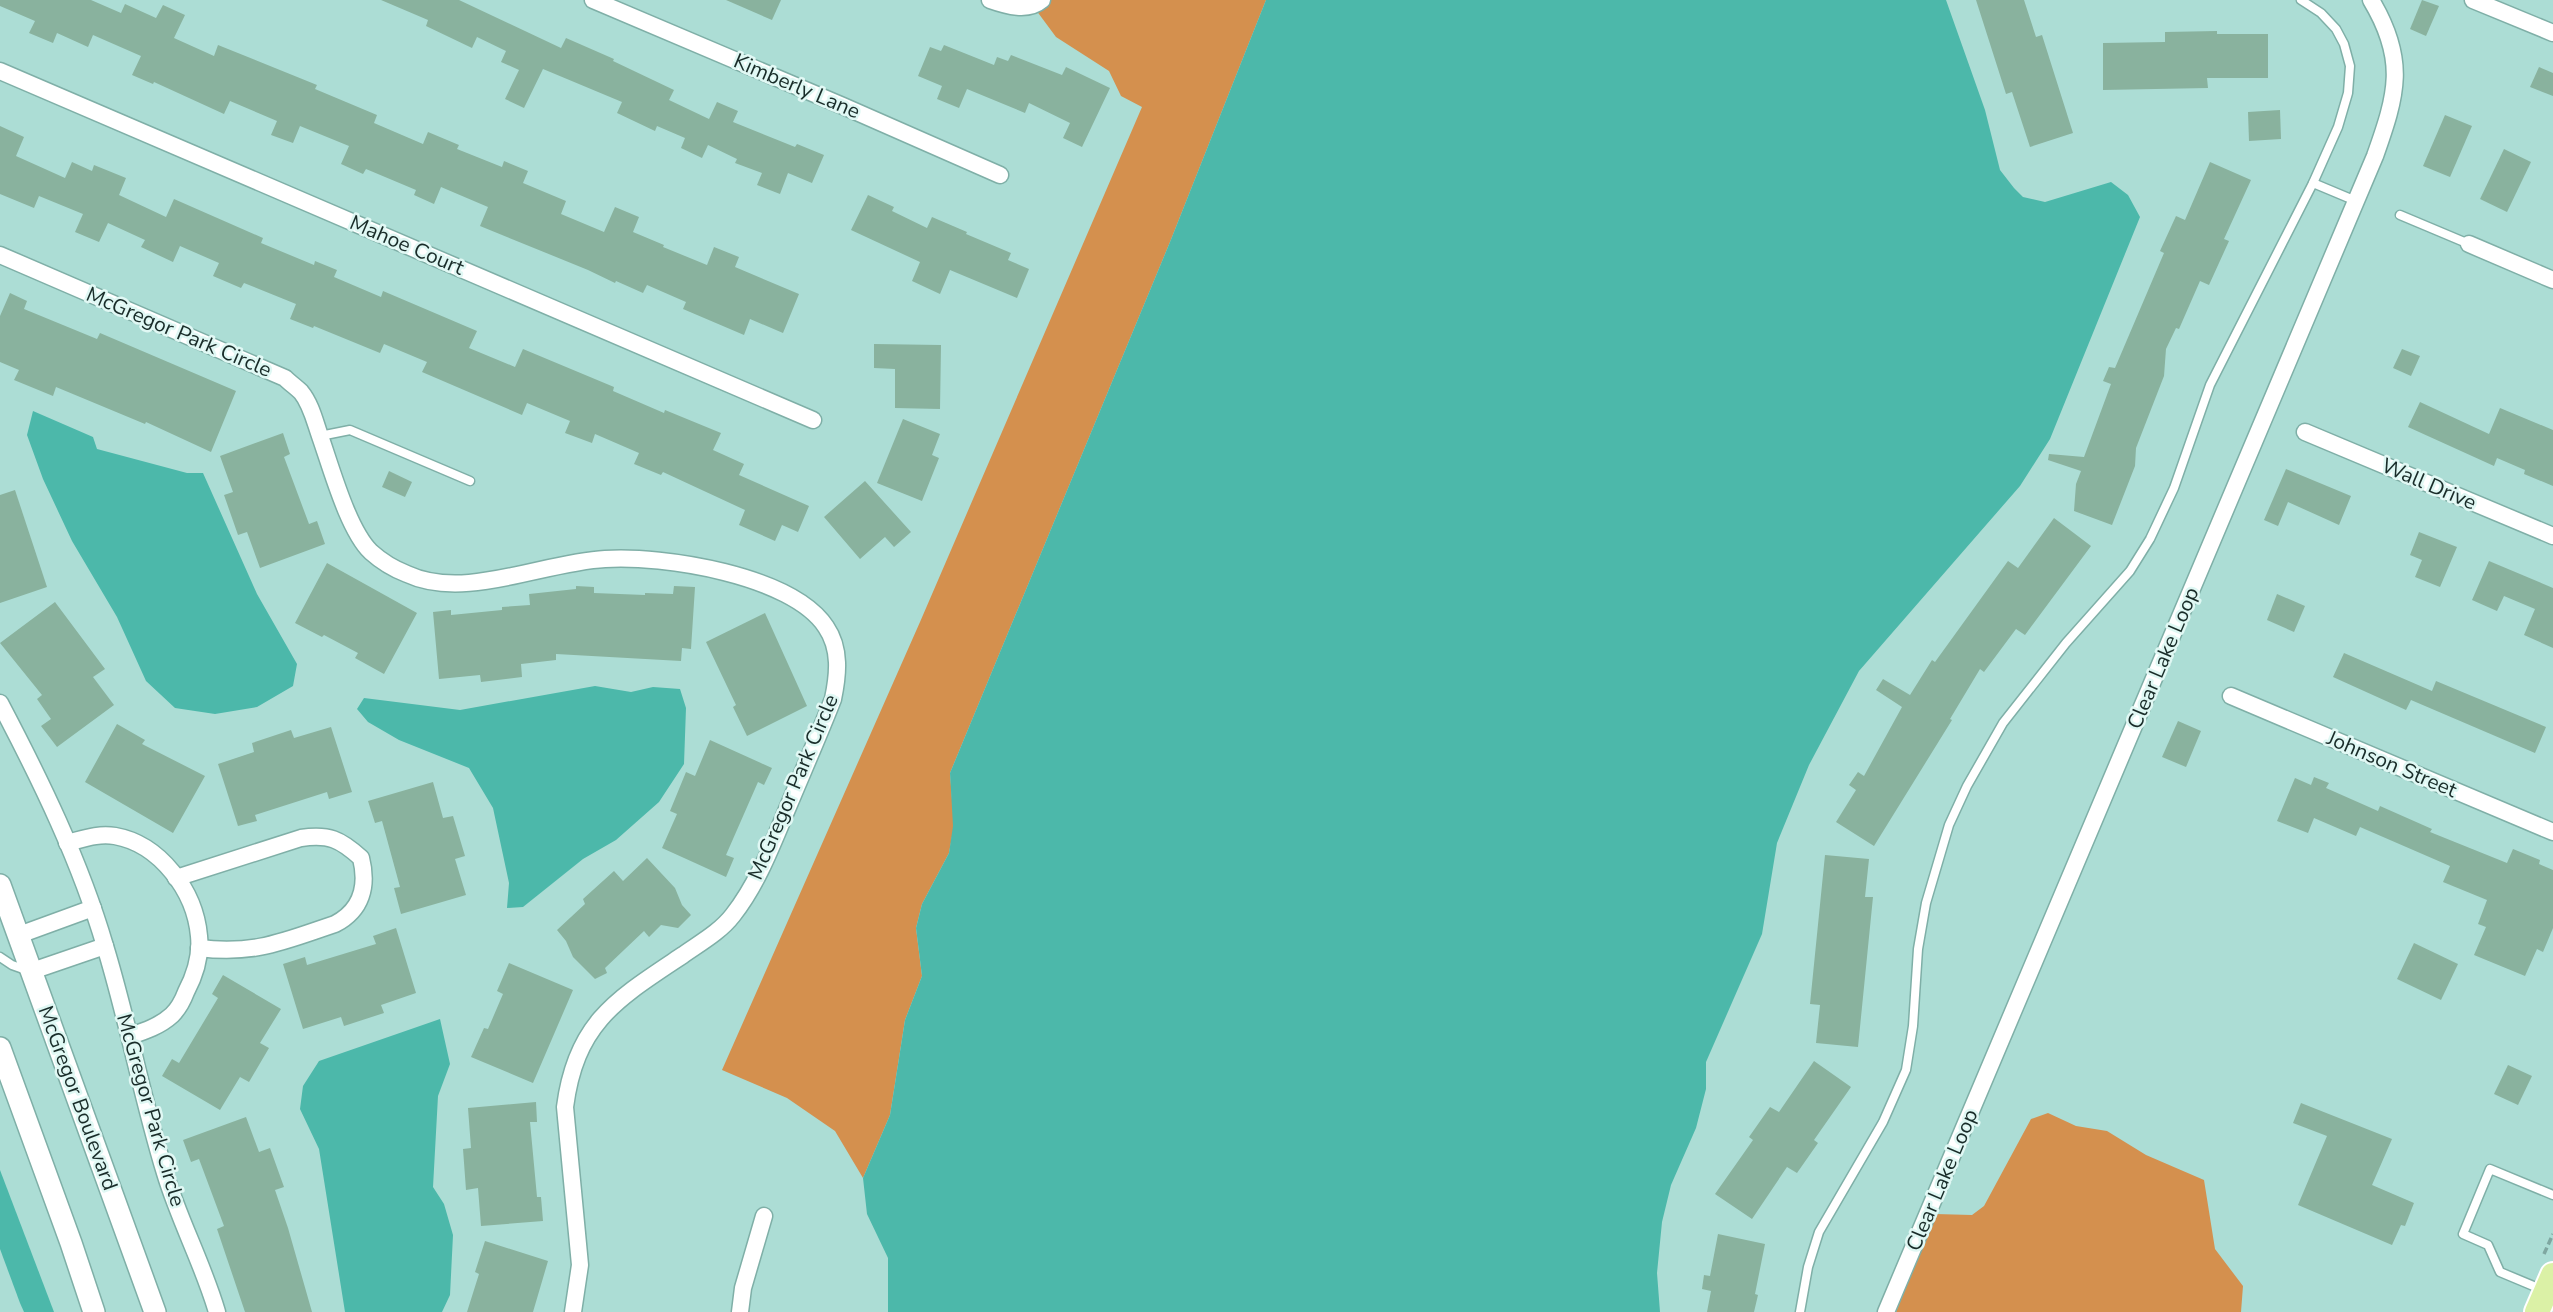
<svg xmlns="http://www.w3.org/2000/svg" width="2553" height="1312" font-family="'Nunito Sans',sans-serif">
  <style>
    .green { fill: #d4904e }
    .water { fill: #4cb8aa }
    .building { fill: #89b29e }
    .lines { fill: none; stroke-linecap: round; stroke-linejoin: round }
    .lane-casing { stroke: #7fafa7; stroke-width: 11 }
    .street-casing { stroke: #7fafa7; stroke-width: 19 }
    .secondary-casing { stroke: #7fafa7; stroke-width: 24 }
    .primary-casing { stroke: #fff; stroke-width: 28 }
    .path { stroke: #7fa7a1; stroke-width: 3.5; stroke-dasharray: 7 3.5; stroke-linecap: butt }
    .lane { stroke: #fff; stroke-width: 8 }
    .street { stroke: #fff; stroke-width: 16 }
    .secondary { stroke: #fff; stroke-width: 21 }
    .primary { stroke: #dbf1a6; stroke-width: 24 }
    .labels { text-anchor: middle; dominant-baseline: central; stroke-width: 5; stroke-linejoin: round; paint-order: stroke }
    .street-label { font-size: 21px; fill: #192c29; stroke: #e0f8f4 }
  </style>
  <rect width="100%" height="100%" fill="#acddd5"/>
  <g class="green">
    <path d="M1013,0H1266L1170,242L950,773L954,826L949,853L922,904L916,928L922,976L905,1020L890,1115L863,1178L835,1131L787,1098L722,1070L920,622L1142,107L1121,96L1109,71L1056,37L1036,10Z"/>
    <path d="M2048,1113L2076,1126L2107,1131L2146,1155L2204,1180L2215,1249L2243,1286L2241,1312H1896L1935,1214L1972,1215L1984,1206L2031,1119Z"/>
  </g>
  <g class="water">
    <path d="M1266,0H1946L1985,110L2000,170L2014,188L2023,197L2045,202L2111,182L2128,195L2140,217L2050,439L2020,486L1859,671L1809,765L1777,843L1762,934L1706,1062V1089L1696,1128L1671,1185L1662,1222L1657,1273L1660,1312H888V1258L867,1214L863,1178L890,1115L905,1020L922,976L916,928L922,904L949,853L953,826L950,773L1170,242Z"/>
    <path d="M33,411L93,437L97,449L187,473H203L257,594L297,664L293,686L257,707L215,714L175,708L146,681L117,617L72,541L43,479L27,435Z"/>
    <path d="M595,686L631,692L653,687L680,689L686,708L684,764L659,802L616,840L583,859L523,907L507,908L509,883L493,808L469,768L399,740L368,722L357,709L364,698L460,710Z"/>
    <path d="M440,1019L450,1064L438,1096L433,1187L444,1204L453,1235L450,1295L442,1312H345L319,1149L300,1109L303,1086L319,1061Z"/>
    <path d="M0,1170L54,1312H24L20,1303L0,1249Z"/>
  </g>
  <g class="building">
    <path d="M0,0H91L121,13L125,4L156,18L163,5L185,15L174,38L214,56L218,45L317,85L315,89L377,115L374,123L423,144L428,132L459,145L457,149L502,167L504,161L528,171L523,183L566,201L561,214L604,232L615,207L639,217L633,232L664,245L663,247L707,265L714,247L739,257L735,267L799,294L783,333L750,319L744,335L683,309L686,302L647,285L643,293L616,281L615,283L588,270L480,226L488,207L441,187L434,204L414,195L416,190L366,169L363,174L341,164L349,146L300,126L293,143L271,135L277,121L230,101L224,114L154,82L153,84L132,75L141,56L93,35L88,47L57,33L53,43L29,33L35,21L0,6Z"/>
    <path d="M381,0H459L561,48L566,38L614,59L613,61L674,90L669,100L709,119L717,102L738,111L733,122L795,147L797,144L824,155L812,183L788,173L780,194L757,185L762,173L735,163L737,159L708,145L702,158L681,148L685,138L657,126L655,131L617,113L622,102L543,69L524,108L505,99L519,70L501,62L506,51L477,37L472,48L426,26L428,20Z"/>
    <path d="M726,0H781L772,20Z"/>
    <path d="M1976,0H2024L2036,37L2042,35L2073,133L2030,147L2012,92L2006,94Z"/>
    <path d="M2422,0L2439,6L2426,36L2410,29Z"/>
    <path d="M2217,31V34H2268V78H2207L2208,88L2103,90V43L2165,42V32Z"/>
    <path d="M944,45L994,65L997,57L1008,61L1011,55L1062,75L1066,67L1110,88L1082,147L1063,138L1070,123L1029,103L1025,113L967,89L959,108L937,99L942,86L918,76L930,47L941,51Z"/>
    <path d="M2539,67L2553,73V96L2530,87Z"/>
    <path d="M2280,110L2281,139L2249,141L2248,112Z"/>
    <path d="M2445,115L2472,126L2450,177L2423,166Z"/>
    <path d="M0,126L24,137L16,156L65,178L72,162L92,171L94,165L126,178L119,195L166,217L174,199L263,238L261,243L314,265L315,261L337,270L334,277L381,297L383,291L477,331L469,348L515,367L523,349L614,387L613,391L664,413L665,410L721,433L713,450L744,464L739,475L809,506L798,532L782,525L775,541L739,525L745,510L663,472L661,475L634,464L639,453L595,434L592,443L565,433L570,421L527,403L522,415L422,372L427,362L384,344L380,353L314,326L313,328L290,319L296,304L244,283L241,288L213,276L219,263L180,246L173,262L141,247L145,240L108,223L99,242L75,232L83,214L39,196L34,208L0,194Z"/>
    <path d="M2504,149L2531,162L2507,212L2480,199Z"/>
    <path d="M2210,162L2251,180L2224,239L2229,241L2209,285L2200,281L2179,329L2176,328L2166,349L2164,376L2136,448L2135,466L2112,525L2074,511L2076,484L2081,471L2048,460L2049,454L2084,457L2111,384L2103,381L2109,367L2115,368L2164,253L2160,251L2176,216L2185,220Z"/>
    <path d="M868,195L894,207L892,211L927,228L932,217L967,232L966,234L1011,253L1008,260L1029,269L1017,298L950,270L940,294L912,281L920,262L851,230Z"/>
    <path d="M10,293L27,301L24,309L97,339L100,333L236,391L211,452L146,422L145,424L56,387L53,396L14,380L19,370L0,362V316Z"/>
    <path d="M874,344L941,345L940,409L895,408V369L874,368Z"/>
    <path d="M2402,349L2420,356L2411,376L2393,368Z"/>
    <path d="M2420,402L2489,434L2500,408L2553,430V486L2524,474L2525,470L2497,458L2494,466L2408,427Z"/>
    <path d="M903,419L940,434L932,455L939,458L922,501L877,483Z"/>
    <path d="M283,433L290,454L284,457L309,524L317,521L325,544L260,568L247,532L238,535L224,495L233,492L220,456Z"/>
    <path d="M2286,469L2351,496L2339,525L2288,502L2278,526L2264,520Z"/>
    <path d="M389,471L412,482L405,497L382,487Z"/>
    <path d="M865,481L911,532L894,547L885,537L860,559L824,517Z"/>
    <path d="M15,490L47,587L0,603V495Z"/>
    <path d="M2054,518L2091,546L2025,635L2016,629L1984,672L1980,669L1950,719L1952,720L1874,846L1836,822L1856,790L1849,785L1858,772L1864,776L1902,707L1876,690L1883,679L1910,695L1932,660L1935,662L2008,561L2018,568Z"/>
    <path d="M2419,532L2457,547L2440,587L2415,577L2422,560L2410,555Z"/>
    <path d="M2489,561L2553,588V648L2524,635L2535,609L2504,596L2497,611L2472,600Z"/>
    <path d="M327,563L417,613L384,674L355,658L358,653L324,635L322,637L295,623Z"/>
    <path d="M576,586L594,587V593L645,595V593L673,594L674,586L695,587L691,649L682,648L681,661L556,654V660L521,664L522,677L481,682L480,675L439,679L433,612L451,610V615L502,610V607L530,605L529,594L576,589Z"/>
    <path d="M2277,594L2305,606L2294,632L2267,620Z"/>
    <path d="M55,602L105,669L93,677L114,705L57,747L41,726L51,719L37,699L42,695L0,643Z"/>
    <path d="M765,613L807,706L747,736L733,707L736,705L706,642Z"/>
    <path d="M2344,653L2432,691L2436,681L2546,727L2535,753L2411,700L2406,710L2333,677Z"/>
    <path d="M2178,721L2201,731L2186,767L2162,757Z"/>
    <path d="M117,724L145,740L142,744L205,776L173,833L85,782Z"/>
    <path d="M331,727L352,792L329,799L327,792L255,815L257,821L238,826L218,764L254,752L252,743L291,730L294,738Z"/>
    <path d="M710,740L772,768L764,785L758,782L726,855L734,858L726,877L662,848L677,814L670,811L686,772L695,776Z"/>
    <path d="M2314,777L2329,783L2326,788L2378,811L2380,806L2432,829L2430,832L2507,863L2513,849L2540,860L2539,864L2553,870V928L2543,952L2537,949L2525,976L2474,955L2486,927L2478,924L2487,900L2443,882L2450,866L2360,827L2356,836L2314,818L2308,833L2277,821L2295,778L2311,785Z"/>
    <path d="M433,782L443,818L453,816L465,856L455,859L466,895L401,914L394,888L400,887L382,821L375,823L368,801Z"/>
    <path d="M1825,855L1869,859L1865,897H1873L1858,1047L1816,1043L1820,1005L1810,1004Z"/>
    <path d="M647,858L675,888L682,905L691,915L678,928L661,925L649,937L644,931L605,968L607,973L595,979L573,957L566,941L557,930L585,904L583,899L614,871L623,881Z"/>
    <path d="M396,928L416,993L381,1005L384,1013L344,1026L341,1017L303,1029L283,964L305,957L307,965L376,944L373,936Z"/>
    <path d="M2414,943L2458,964L2441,1000L2397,979Z"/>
    <path d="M509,963L573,990L533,1083L471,1057L484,1028L488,1029L503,994L497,991Z"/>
    <path d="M223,975L281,1009L260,1043L269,1048L249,1082L240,1077L220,1110L162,1076L172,1059L179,1063L218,998L212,994Z"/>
    <path d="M1814,1061L1851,1087L1814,1140L1818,1143L1797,1173L1787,1167L1752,1219L1715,1194L1753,1140L1749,1137L1770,1107L1779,1112Z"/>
    <path d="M2508,1065L2532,1076L2518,1105L2494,1094Z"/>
    <path d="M536,1102L537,1122H530L537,1197H541L543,1221L481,1226L478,1188L466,1190L463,1149L471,1148L468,1108Z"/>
    <path d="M2301,1103L2392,1139L2372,1185L2414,1203L2405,1226L2401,1225L2392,1245L2298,1205L2327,1136L2293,1123Z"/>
    <path d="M246,1117L259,1152L270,1148L284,1187L275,1190L288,1228L312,1312H245L217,1229L224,1226L199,1159L191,1162L183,1140Z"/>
    <path d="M1718,1234L1765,1244L1755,1294L1758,1295L1754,1312H1707L1711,1291L1702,1289L1704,1275L1710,1276Z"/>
    <path d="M485,1241L548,1261L533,1312H467L479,1274L475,1272Z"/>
  </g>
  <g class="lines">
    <defs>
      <g id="lane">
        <path d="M2313,183L2356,201"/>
        <path d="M2400,215L2469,244"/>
        <path d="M320,436L350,430L470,481"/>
        <path d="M0,957L12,965L29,971"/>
        <path d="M2543,1290L2500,1272L2488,1245L2463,1234L2490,1169L2553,1195"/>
        <path d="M1800,1312L1808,1267L1819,1232L1883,1122L1906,1070L1913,1026L1918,949L1926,903L1949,825L1967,786L2003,723L2066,643L2130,571L2150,539L2174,488L2210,385L2313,183L2338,127L2348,93L2350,66L2344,44L2336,29L2321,13L2301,0"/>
      </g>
      <g id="street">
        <path d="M593,0L843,106L1000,175"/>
        <path d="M990,0C1007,6 1028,12 1042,0"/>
        <path d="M2473,0L2553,33"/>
        <path d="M0,71L813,420"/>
        <path d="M2469,244L2553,280"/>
        <path d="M0,255L285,378C290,383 296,387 301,392C311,404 315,422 320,436C331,467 348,530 371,552C381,561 394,569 407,574C465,601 543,562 605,559C662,555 792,575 826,627C841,649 838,675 833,699C819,735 803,771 788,807C772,845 758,883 733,915C720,932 700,943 683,955C617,999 576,1022 565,1107L580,1265L573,1312"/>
        <path d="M2305,432L2553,536"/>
        <path d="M2231,696L2553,832"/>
        <path d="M0,703C41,781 80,861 105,946C128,1021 142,1098 165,1173C179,1220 203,1264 217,1312"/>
        <path d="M67,843C83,839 98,833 115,836C160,844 195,891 199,936C201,955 195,975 186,992C183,1000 178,1009 172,1015C160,1026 145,1031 130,1036"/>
        <path d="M176,878L301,838C329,834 340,839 361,858C368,886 362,910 335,924C284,941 255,955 199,948"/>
        <path d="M19,935L93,908"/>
        <path d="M32,971L105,946"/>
        <path d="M740,1312L743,1288L764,1216"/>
        <path d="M1886,1312L2375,156C2397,94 2407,60 2371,0"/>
      </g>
      <g id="secondary">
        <path d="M0,885L155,1312"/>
        <path d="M0,1048L71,1243L94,1312"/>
      </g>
      <path id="primary" d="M2537,1312L2553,1275"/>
    </defs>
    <use href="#lane" class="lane-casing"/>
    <use href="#street" class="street-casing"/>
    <use href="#secondary" class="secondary-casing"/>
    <use href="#primary" class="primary-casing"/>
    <path class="path" d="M2544,1254L2553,1234"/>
    <use href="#lane" class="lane"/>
    <use href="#street" class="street"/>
    <use href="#secondary" class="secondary"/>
    <use href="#primary" class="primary"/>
  </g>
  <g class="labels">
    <g class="street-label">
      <text transform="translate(797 86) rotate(23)">Kimberly Lane</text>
      <text transform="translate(407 245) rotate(23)">Mahoe Court</text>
      <text transform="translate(179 332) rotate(23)">McGregor Park Circle</text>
      <text transform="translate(2429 484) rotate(23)">Wall Drive</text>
      <text transform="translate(2163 658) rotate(-67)">Clear Lake Loop</text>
      <text transform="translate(2392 764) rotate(23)">Johnson Street</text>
      <text transform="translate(793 787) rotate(-67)">McGregor Park Circle</text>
      <text transform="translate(78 1098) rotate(70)">McGregor Boulevard</text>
      <text transform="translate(151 1110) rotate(74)">McGregor Park Circle</text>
      <text transform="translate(1942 1180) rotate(-67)">Clear Lake Loop</text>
    </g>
  </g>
</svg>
